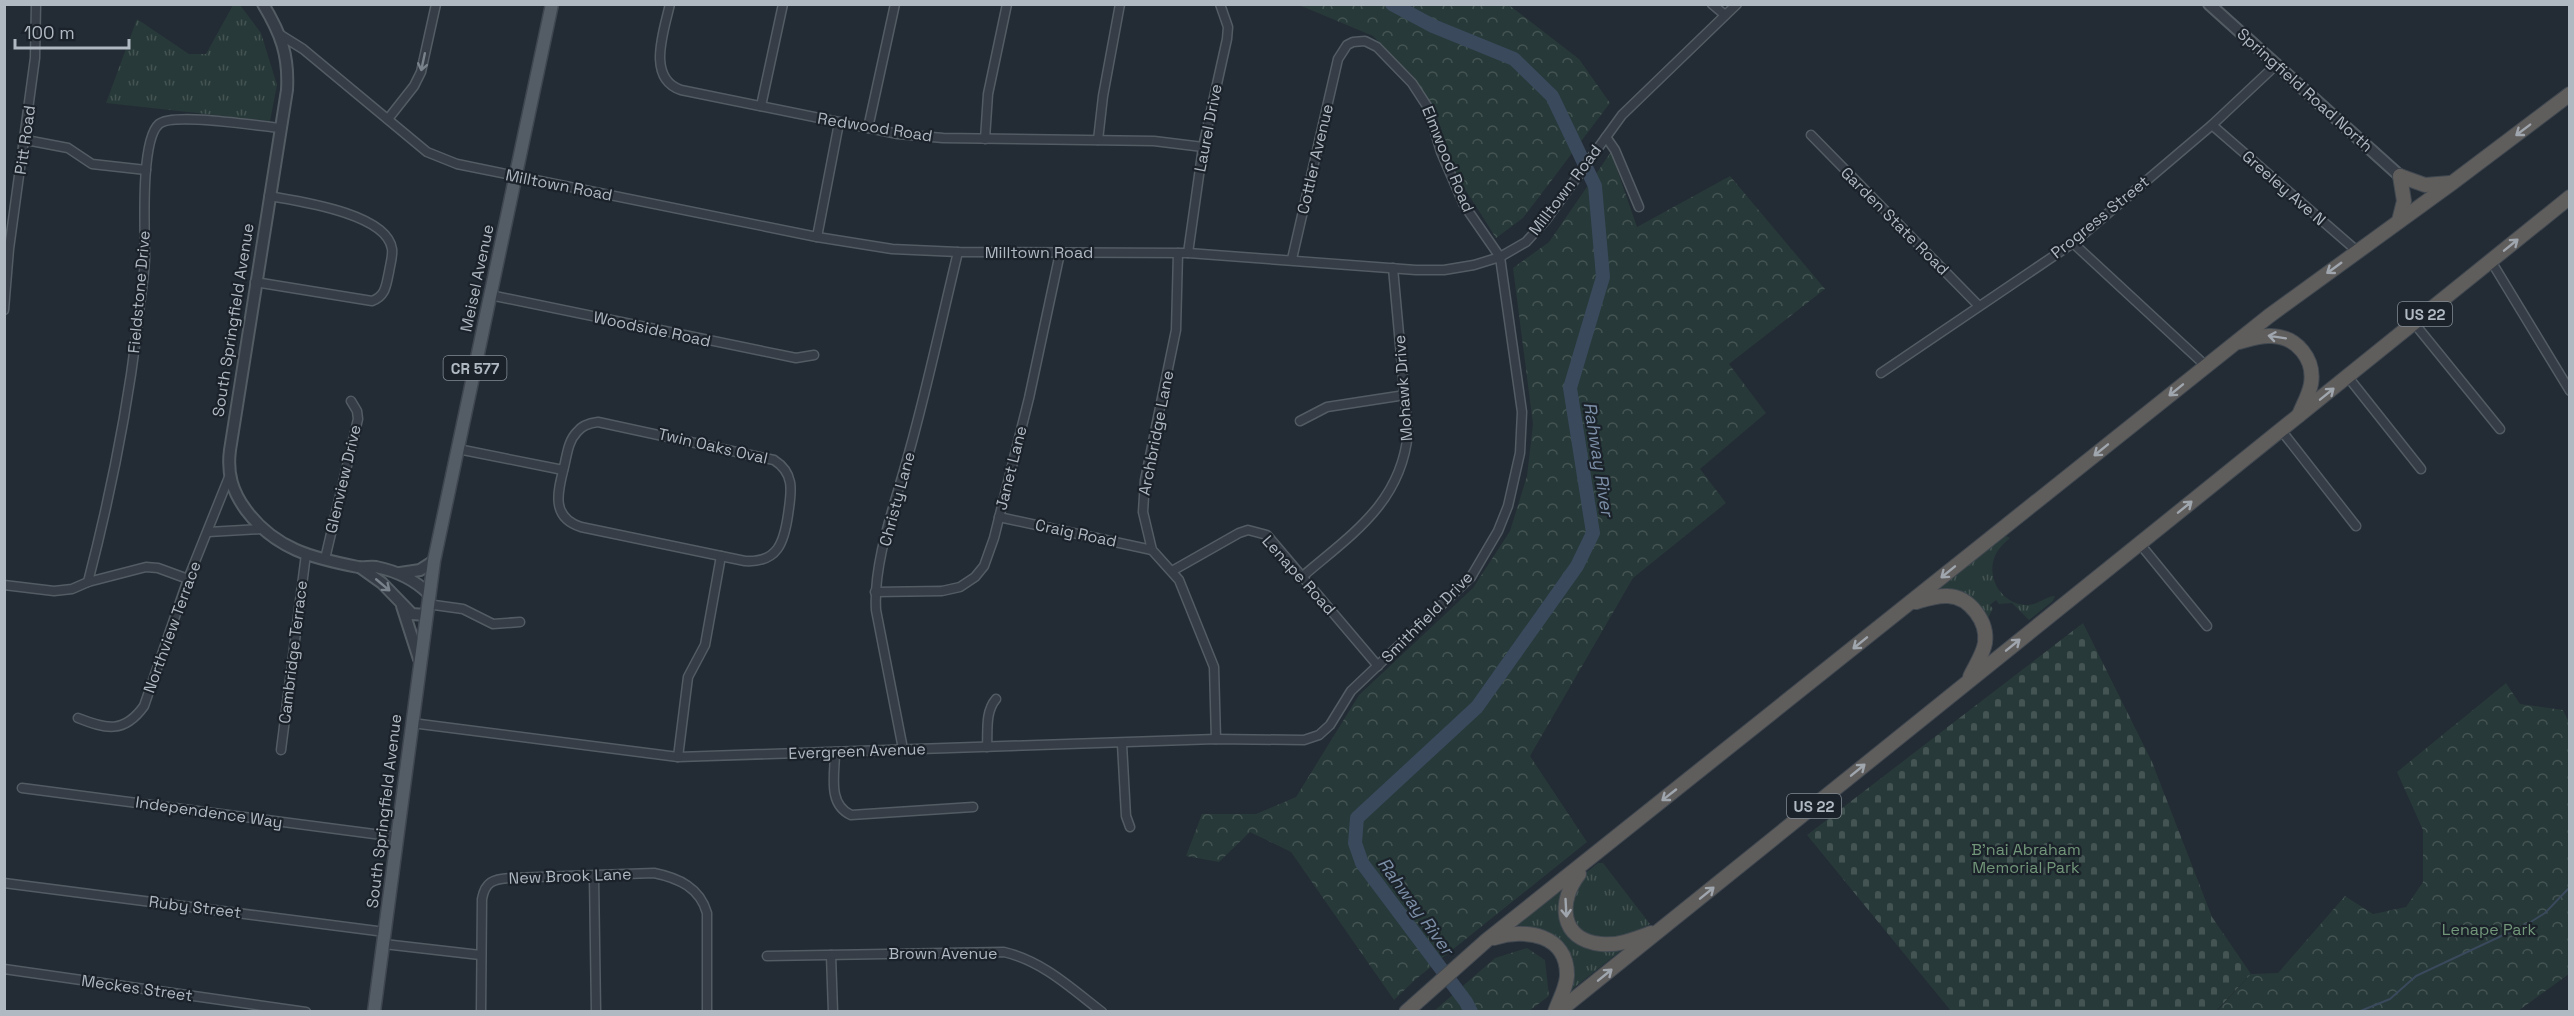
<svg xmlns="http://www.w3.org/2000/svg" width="2574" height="1016" font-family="'Space Grotesk',sans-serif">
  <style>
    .grass { fill: url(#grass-tufts) }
    .forest { fill: url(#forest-crowns) }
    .cemetery { fill: url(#cemetery-stones) }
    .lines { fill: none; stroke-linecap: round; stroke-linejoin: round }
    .stream { stroke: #3a495c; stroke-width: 2 }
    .river { stroke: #3a495c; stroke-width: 14 }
    .minor-casing { stroke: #535b63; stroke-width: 11 }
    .tertiary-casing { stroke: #535b63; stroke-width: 14 }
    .primary-casing { stroke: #3f464f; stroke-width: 15 }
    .trunk-casing { stroke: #404850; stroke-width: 16 }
    .minor { stroke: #363d46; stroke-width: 8 }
    .tertiary { stroke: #363d46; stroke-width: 10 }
    .primary { stroke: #545c66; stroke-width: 12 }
    .trunk { stroke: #605e5d; stroke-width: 14 }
    .oneway { stroke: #79818a }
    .oneway2 { stroke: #a0a6ae }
    .labels { text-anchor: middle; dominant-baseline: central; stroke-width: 4.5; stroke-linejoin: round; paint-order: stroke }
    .shield { fill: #1b222a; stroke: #838b94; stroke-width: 1.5 }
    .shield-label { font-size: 15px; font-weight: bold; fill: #b0b8c2 }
    .street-label { font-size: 16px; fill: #b0b8c2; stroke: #1b222a }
    .park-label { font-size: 16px; fill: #729679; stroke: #1b222a }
    .water-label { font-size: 18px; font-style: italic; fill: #7c8fa7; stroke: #1b222a }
  </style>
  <defs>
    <pattern id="grass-tufts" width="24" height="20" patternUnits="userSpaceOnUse" patternTransform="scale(1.5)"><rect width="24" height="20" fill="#273938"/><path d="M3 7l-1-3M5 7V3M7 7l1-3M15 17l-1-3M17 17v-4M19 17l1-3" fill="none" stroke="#445453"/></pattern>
    <pattern id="forest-crowns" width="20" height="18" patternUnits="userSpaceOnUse" patternTransform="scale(1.5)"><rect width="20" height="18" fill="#273938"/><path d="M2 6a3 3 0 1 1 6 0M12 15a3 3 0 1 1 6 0" fill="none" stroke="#445453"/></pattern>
    <pattern id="cemetery-stones" width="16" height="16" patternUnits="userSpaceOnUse" patternTransform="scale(1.5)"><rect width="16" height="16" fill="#273938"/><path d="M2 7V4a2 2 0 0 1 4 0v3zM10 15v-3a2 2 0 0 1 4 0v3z" fill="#445453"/></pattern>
  </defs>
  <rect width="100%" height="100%" fill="#232b35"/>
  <g class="grass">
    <path d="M233,5H240L261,33L277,85L270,121L106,103L137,19L189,54H206Z"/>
    <path d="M2006,536L2010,538C2004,543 1998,549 1995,556C1986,578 2001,603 2025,605C2037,606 2046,596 2055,596L2053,601L2029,620L2012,603L1999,604L1996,600L1990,605L1993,609L1988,618L1979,604L1976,606L1938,589Z"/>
    <path d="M1598,863H1603L1650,924L1620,940L1588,935L1576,926L1570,914L1577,880Z"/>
    <path d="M1558,893H1563L1567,929L1623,949L1570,991V986L1545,933L1518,925Z"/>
  </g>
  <g class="forest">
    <path d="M1299,5H1509L1579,59L1610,103L1523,218L1496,238L1458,178L1436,114L1414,77L1373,36Z"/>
    <path d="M1611,152L1637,227L1730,176L1825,289L1729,364L1766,413L1700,469L1726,503L1633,578L1530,756L1587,842L1416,979L1394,1000L1291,852L1250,832L1219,862L1186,856L1202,814H1256L1296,797L1359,695L1473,588L1510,531L1527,476L1533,424L1513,268L1549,242Z"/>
    <path d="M2506,683L2520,704L2563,710L2570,724L2569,974L2518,1011L2216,1012L2251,974L2278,973L2345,896L2373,914L2406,907L2423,882V830L2397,772Z"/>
    <path d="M1527,948L1545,960L1549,996L1529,1011H1434L1495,958Z"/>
  </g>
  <path class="cemetery" d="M2083,623L2152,762L2212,917L2251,974L2216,1011H1951L1807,835Z"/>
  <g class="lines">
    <path class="stream" d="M2358,1012L2390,999L2416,976L2529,923L2545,913L2570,887"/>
    <path class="river" d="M1392,4L1433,26L1514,59L1552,96L1595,186L1603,277L1570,388L1593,533L1577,566L1477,707L1357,818L1355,843L1362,863L1466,1002L1471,1012"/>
    <defs>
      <g id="minor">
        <path d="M670,4C664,31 646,78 681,90L898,134L943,138L1154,141L1203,147"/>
        <path d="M1712,4L1725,15"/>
        <path d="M279,34L303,49L427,152L457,164L817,237L892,249L958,252L1188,253L1416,270H1444L1474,265L1500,257L1526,242L1546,220L1622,115L1737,4"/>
        <path d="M761,106L783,4"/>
        <path d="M388,119L414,86L421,72L436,4"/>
        <path d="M2212,125L2357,251"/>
        <path d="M868,128L895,4"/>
        <path d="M1811,135L1978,305"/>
        <path d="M1606,137L1615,150L1639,207"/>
        <path d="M985,139L988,94L1007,4"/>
        <path d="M26,140L68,148L92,164L146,170"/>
        <path d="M1098,140L1103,96L1120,4"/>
        <path d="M817,237L839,123"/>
        <path d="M2073,243L2206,366"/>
        <path d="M1178,253L1176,330L1145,480L1143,512L1152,550L1179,580L1214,667L1216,739"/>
        <path d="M1188,253L1203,147L1227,39L1228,27L1220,4"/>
        <path d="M2491,261L2570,391"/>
        <path d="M255,282L372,301C386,296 386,285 389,272C390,265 393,256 392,249C387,213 297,201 269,196"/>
        <path d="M490,295L796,358L814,355"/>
        <path d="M4,310L9,249L35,58L36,4"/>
        <path d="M2414,323L2500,429"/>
        <path d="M1881,373L2073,243L2212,125L2277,64"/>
        <path d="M2348,377L2421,469"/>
        <path d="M1300,421L1327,407L1405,395"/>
        <path d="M598,422L774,460C796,474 791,493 788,515C784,542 778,563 745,561L581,527C550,517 558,491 564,467C567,455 568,441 577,432C582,425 590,423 598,422Z"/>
        <path d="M2281,430L2356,526"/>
        <path d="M458,449L563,470"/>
        <path d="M999,517L1152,550"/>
        <path d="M208,532L262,529"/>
        <path d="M2140,544L2207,626"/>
        <path d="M325,559L358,419L357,411L351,401"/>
        <path d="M1172,571L1239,533L1248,530L1267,535L1378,666"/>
        <path d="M1303,576C1352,534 1401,503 1408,433L1393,268"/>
        <path d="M88,582C110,497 126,419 137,331C139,307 144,282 145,258C145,232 140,140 159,124C173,112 258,126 280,128"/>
        <path d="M4,585L54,591L72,589L88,582L146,567L158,568L188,579"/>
        <path d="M875,592L942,591L960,587L975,577L984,566L994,538L1029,398L1060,253"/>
        <path d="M427,604L463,609L493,624L520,622"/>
        <path d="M78,718C106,729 124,734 144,706L188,579L229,477"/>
        <path d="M412,723L678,757L1216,739L1304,740L1319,735L1330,725L1351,691L1471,577L1498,531L1508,506L1520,453L1522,412L1500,257L1464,205L1441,152L1427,106L1412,83L1377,47L1365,41L1353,42L1347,45L1338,59L1292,259"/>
        <path d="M1122,744L1126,816L1130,827"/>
        <path d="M987,747C988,730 985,712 996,699"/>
        <path d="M903,749L876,610C873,559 897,499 910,449C928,384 942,318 958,252"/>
        <path d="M281,750L306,554"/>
        <path d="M835,752C835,774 827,804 851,815L973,807"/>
        <path d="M678,757L688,677L705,645L721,556"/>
        <path d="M22,788L397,837"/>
        <path d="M594,876L596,1012"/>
        <path d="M4,883L385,932"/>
        <path d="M384,944L480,955"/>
        <path d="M831,955L833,1012"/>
        <path d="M767,956L1004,952C1043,961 1072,989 1102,1012"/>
        <path d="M4,969L306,1012"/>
        <path d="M481,1012L482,899C485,882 493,879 510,878L654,873C679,878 700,888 707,913V1012"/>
      </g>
      <g id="tertiary">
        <path d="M263,4C281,34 289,55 287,90L230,450C227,473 232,491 246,510C275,549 312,558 358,567C364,568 370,566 376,567C396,571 415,580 429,594"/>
        <path d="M2209,4L2400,176"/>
        <path d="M361,568L382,583L412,614L426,615"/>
        <path d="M400,573L420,570L434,561"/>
        <path d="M402,606L419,659"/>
      </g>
      <path id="primary" d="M374,1012L434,561L552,4"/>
      <g id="trunk">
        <path d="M2400,176L2425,185L2450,183"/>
        <path d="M2399,221L2404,201L2400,176"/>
        <path d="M2239,342C2250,339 2260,335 2272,336C2297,337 2315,359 2311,384C2309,395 2303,405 2299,415"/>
        <path d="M1916,602C1926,599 1937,595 1948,596C1970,597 1988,622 1985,643C1983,655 1975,666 1970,677"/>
        <path d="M1579,874C1558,901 1559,940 1601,944C1618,946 1635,939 1651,933"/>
        <path d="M1494,938C1525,928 1568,934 1567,976C1566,989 1559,1000 1555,1012"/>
        <path d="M1406,1012L1487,940L2269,316L2452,183L2570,94"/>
        <path d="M1558,1012L2570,197"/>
      </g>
    </defs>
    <use href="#minor" class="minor-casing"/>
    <use href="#tertiary" class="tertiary-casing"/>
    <use href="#primary" class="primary-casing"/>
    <use href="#trunk" class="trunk-casing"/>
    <use href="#minor" class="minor"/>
    <use href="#tertiary" class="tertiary"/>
    <use href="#primary" class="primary"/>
    <use href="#trunk" class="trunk"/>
  </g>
  <defs><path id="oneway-shaft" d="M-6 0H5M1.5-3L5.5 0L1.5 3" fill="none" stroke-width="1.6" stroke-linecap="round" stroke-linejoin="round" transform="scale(1.5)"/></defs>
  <g class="oneway">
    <use href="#oneway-shaft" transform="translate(423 62) rotate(102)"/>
    <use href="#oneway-shaft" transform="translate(383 585) rotate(40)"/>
  </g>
  <g class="oneway2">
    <use href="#oneway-shaft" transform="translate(2523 130) rotate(143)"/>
    <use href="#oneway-shaft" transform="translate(2511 245) rotate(-39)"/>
    <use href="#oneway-shaft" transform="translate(2334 268) rotate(144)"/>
    <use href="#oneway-shaft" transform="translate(2277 337) rotate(-171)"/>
    <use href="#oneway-shaft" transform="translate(2176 390) rotate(141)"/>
    <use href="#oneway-shaft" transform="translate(2327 394) rotate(-39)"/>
    <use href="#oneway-shaft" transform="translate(2101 450) rotate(141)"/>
    <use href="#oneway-shaft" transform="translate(2185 507) rotate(-39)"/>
    <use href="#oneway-shaft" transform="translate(1948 572) rotate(141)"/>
    <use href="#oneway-shaft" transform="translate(1860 643) rotate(141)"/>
    <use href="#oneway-shaft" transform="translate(2013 645) rotate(-39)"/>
    <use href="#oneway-shaft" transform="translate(1858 770) rotate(-39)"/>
    <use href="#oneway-shaft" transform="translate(1669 795) rotate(142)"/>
    <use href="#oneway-shaft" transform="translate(1707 893) rotate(-39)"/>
    <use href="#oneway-shaft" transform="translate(1566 908) rotate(87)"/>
    <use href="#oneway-shaft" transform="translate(1605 975) rotate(-39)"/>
  </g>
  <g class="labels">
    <g class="shield">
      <rect x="2398" y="302" width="54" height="24" rx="4.5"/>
      <rect x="443.5" y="356" width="63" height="24" rx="4.5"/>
      <rect x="1787" y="794" width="54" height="24" rx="4.5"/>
    </g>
    <g class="shield-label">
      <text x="2425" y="314">US 22</text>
      <text x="475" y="368">CR 577</text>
      <text x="1814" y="806">US 22</text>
    </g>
    <g class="street-label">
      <text transform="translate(2305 90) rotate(42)">Springfield Road North</text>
      <text transform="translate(875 127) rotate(9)">Redwood Road</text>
      <text transform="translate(1208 128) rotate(-79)">Laurel Drive</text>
      <text transform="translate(25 140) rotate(-82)">Pitt Road</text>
      <text transform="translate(1315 159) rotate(-77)">Cottler Avenue</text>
      <text transform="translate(1448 159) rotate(68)">Elmwood Road</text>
      <text transform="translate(559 185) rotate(11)">Milltown Road</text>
      <text transform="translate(2284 188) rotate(41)">Greeley Ave N</text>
      <text transform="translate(1565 190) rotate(-53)">Milltown Road</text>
      <text transform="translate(2100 217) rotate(-39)">Progress Street</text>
      <text transform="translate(1895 221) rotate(45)">Garden State Road</text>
      <text x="1039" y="252">Milltown Road</text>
      <text transform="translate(477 278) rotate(-78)">Meisel Avenue</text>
      <text transform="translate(139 292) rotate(-85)">Fieldstone Drive</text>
      <text transform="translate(233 320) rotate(-81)">South Springfield Avenue</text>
      <text transform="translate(652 329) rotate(12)">Woodside Road</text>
      <text transform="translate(1403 388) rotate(-94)">Mohawk Drive</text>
      <text transform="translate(1156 433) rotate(-79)">Archbridge Lane</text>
      <text transform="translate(713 446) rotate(13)">Twin Oaks Oval</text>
      <text transform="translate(1011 468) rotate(-76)">Janet Lane</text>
      <text transform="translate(343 479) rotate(-77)">Glenview Drive</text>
      <text transform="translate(897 499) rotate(-75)">Christy Lane</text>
      <text transform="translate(1076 533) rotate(12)">Craig Road</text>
      <text transform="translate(1299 575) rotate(48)">Lenape Road</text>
      <text transform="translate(1427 617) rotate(-45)">Smithfield Drive</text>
      <text transform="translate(172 627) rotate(-70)">Northview Terrace</text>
      <text transform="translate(293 652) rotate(-83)">Cambridge Terrace</text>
      <text transform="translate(857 751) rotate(-2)">Evergreen Avenue</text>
      <text transform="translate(384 811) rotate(-83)">South Springfield Avenue</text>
      <text transform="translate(209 812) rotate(8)">Independence Way</text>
      <text transform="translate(570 876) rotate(-2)">New Brook Lane</text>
      <text transform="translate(195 907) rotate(7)">Ruby Street</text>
      <text x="943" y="953">Brown Avenue</text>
      <text transform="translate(137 988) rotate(8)">Meckes Street</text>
    </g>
    <g class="park-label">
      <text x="2026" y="849">B'nai Abraham<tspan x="2026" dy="18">Memorial Park</tspan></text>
      <text x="2489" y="929">Lenape Park</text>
    </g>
    <g class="water-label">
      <text transform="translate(1599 459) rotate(81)">Rahway River</text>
      <text transform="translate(1416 906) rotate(54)">Rahway River</text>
    </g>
  </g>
  <rect width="2574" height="1016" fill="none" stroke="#b0b8c2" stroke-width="12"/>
  <path d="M15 39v9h114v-9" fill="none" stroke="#b0b8c2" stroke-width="3"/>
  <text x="24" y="39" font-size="18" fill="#b0b8c2" stroke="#1b222a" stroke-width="4.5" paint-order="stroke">100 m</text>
</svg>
